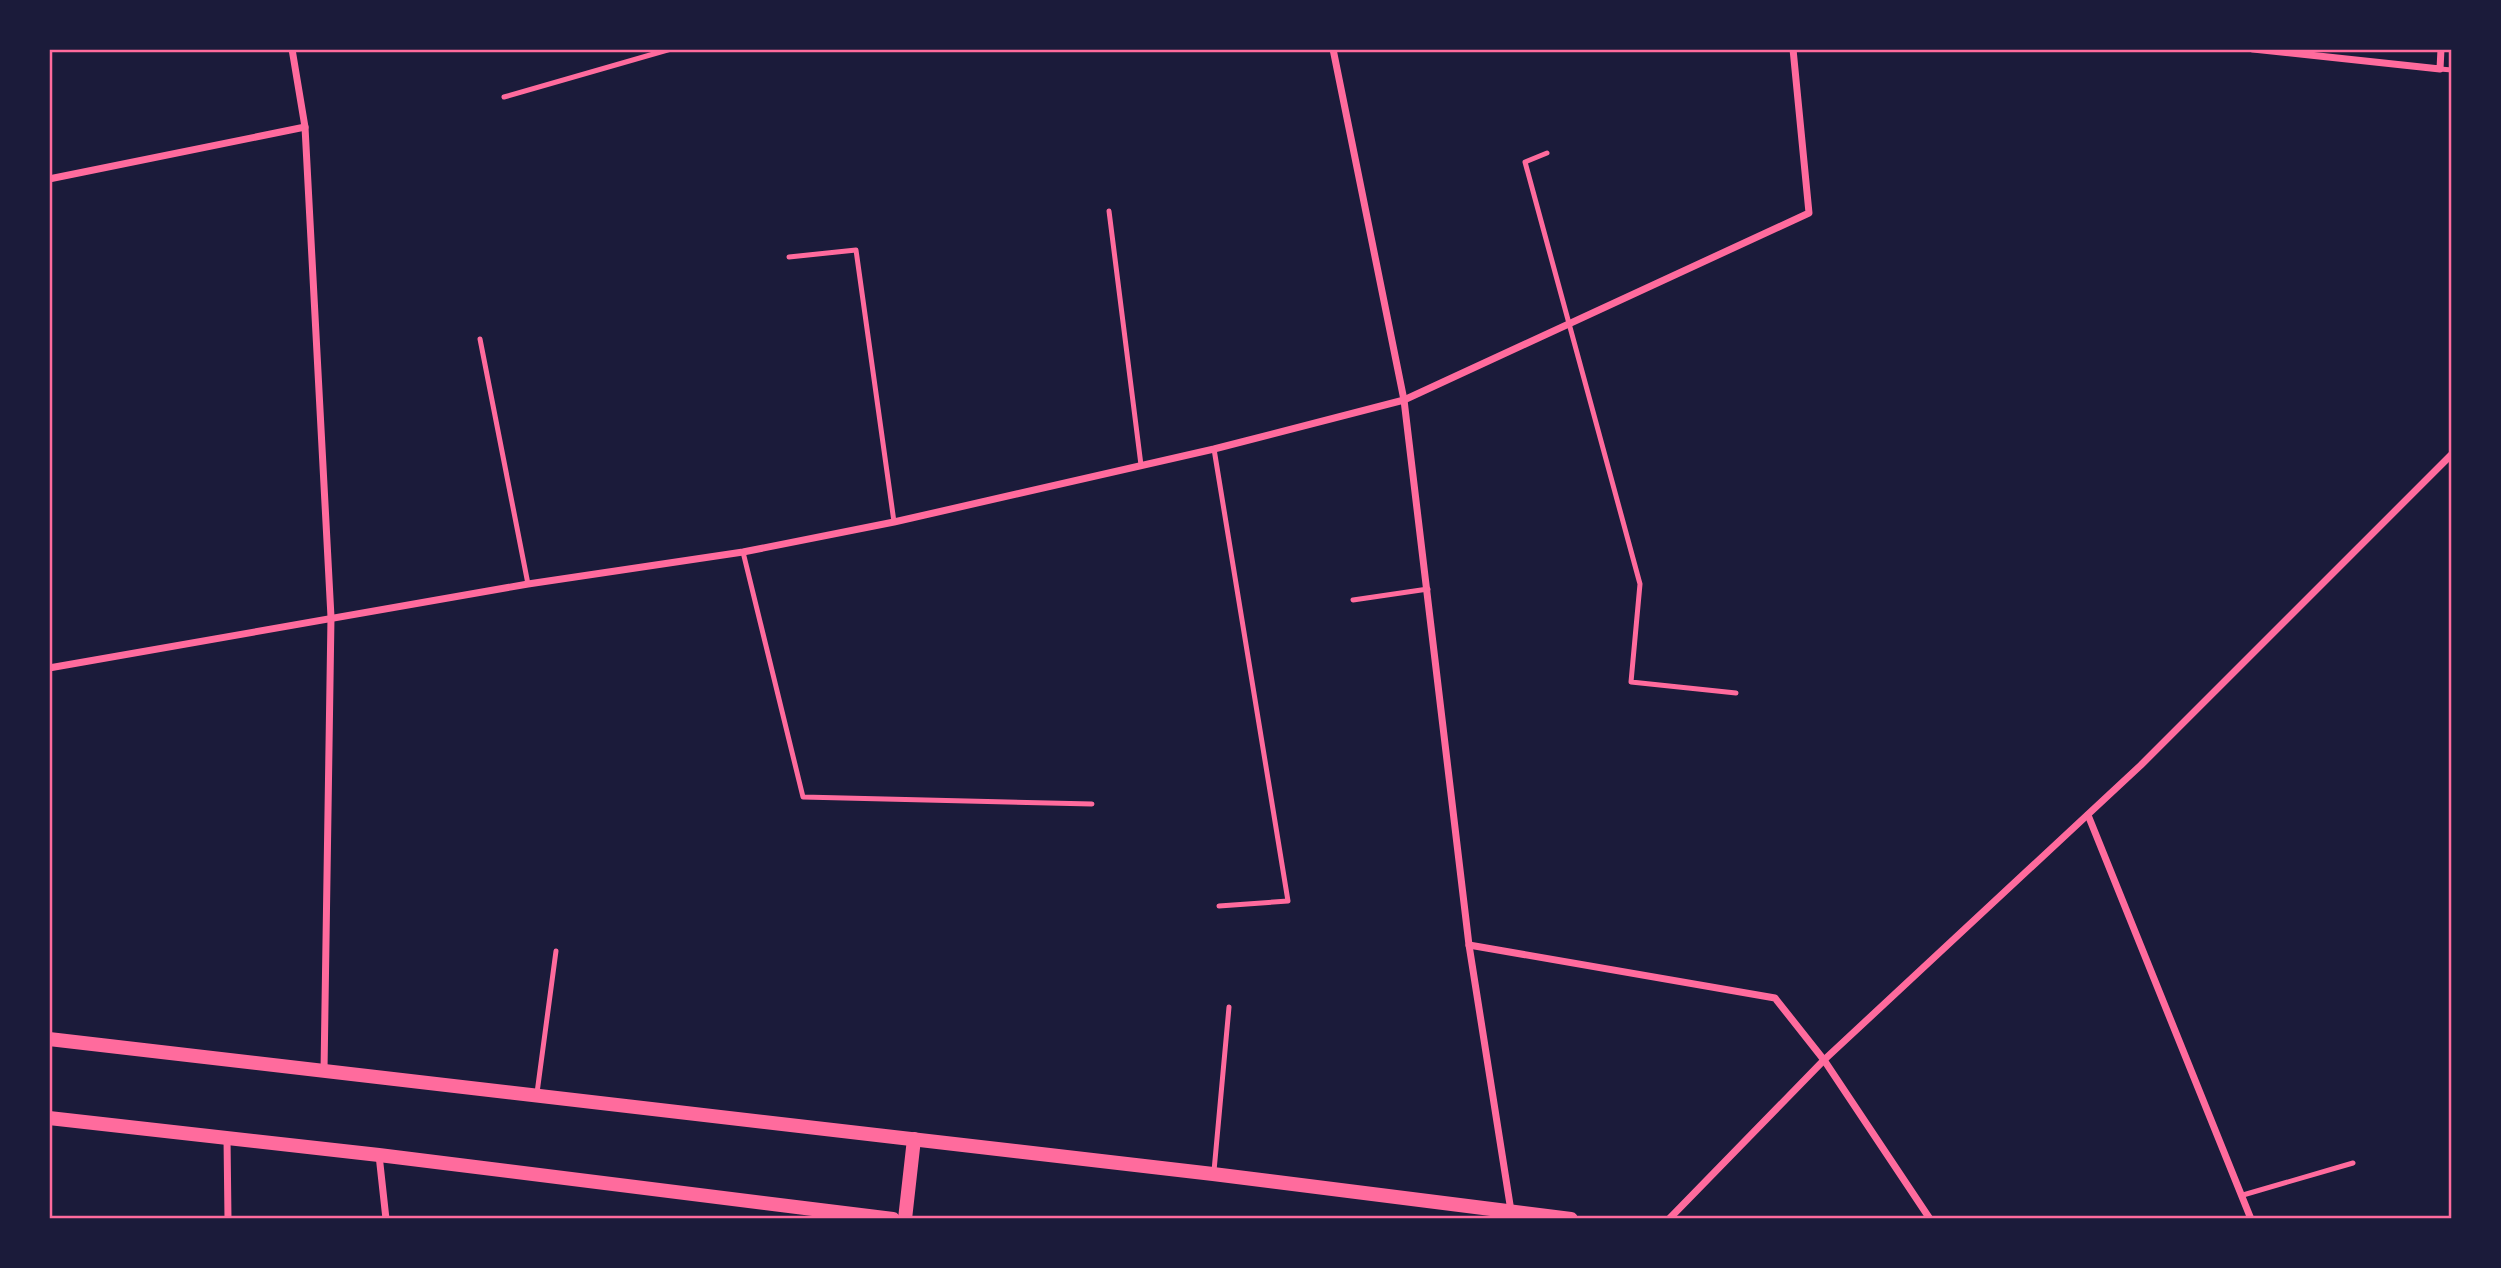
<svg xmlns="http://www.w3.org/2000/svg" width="2501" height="1268" font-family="'Source Sans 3',sans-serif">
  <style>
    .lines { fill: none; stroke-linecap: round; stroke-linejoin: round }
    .service { stroke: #ff6b9d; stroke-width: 5 }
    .minor { stroke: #ff6b9d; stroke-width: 7 }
    .secondary { stroke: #ff6b9d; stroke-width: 14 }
    .neatline { fill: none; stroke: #ff6b9d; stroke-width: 2.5 }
  </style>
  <rect width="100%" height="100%" fill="#1b1b3a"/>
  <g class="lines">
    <g class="service">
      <path d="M2440,69L2452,70"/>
      <path d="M504,97L671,49"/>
      <path d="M1547,153L1525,162L1640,584L1631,682L1736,693"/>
      <path d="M1109,211L1141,465"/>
      <path d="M789,257L856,250L894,522"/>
      <path d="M480,339L528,584"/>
      <path d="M1214,449L1288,901L1219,906"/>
      <path d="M743,552L803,797L1092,804"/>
      <path d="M1353,600L1428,589"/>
      <path d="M537,1093L556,951"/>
      <path d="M1214,1171L1229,1007"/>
      <path d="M2243,1195L2353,1163"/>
    </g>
    <g class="minor">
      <path d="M292,49L305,127L331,617L324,1071"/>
      <path d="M1333,49L1404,400L1469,945L1511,1211"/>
      <path d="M2253,49L2440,69L2441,49"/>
      <path d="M49,179L305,127"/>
      <path d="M49,668L528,584L743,552L894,522L1214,449L1404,400L1809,213L1793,49"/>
      <path d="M2088,815L2251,1219"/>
      <path d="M1469,945L1775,998L1824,1060L1930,1219"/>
      <path d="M227,1138L228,1219"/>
      <path d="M379,1155L386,1219"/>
      <path d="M1669,1219L1824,1060L2141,765L2452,454"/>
    </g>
    <g class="secondary">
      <path d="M49,1039L1213,1174L1571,1219"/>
      <path d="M49,1118L379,1155L893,1219"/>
      <path d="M905,1219L914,1139"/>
    </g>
  </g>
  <rect width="2501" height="1268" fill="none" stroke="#1b1b3a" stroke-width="102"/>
  <rect x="51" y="51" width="2399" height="1166" class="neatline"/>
</svg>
